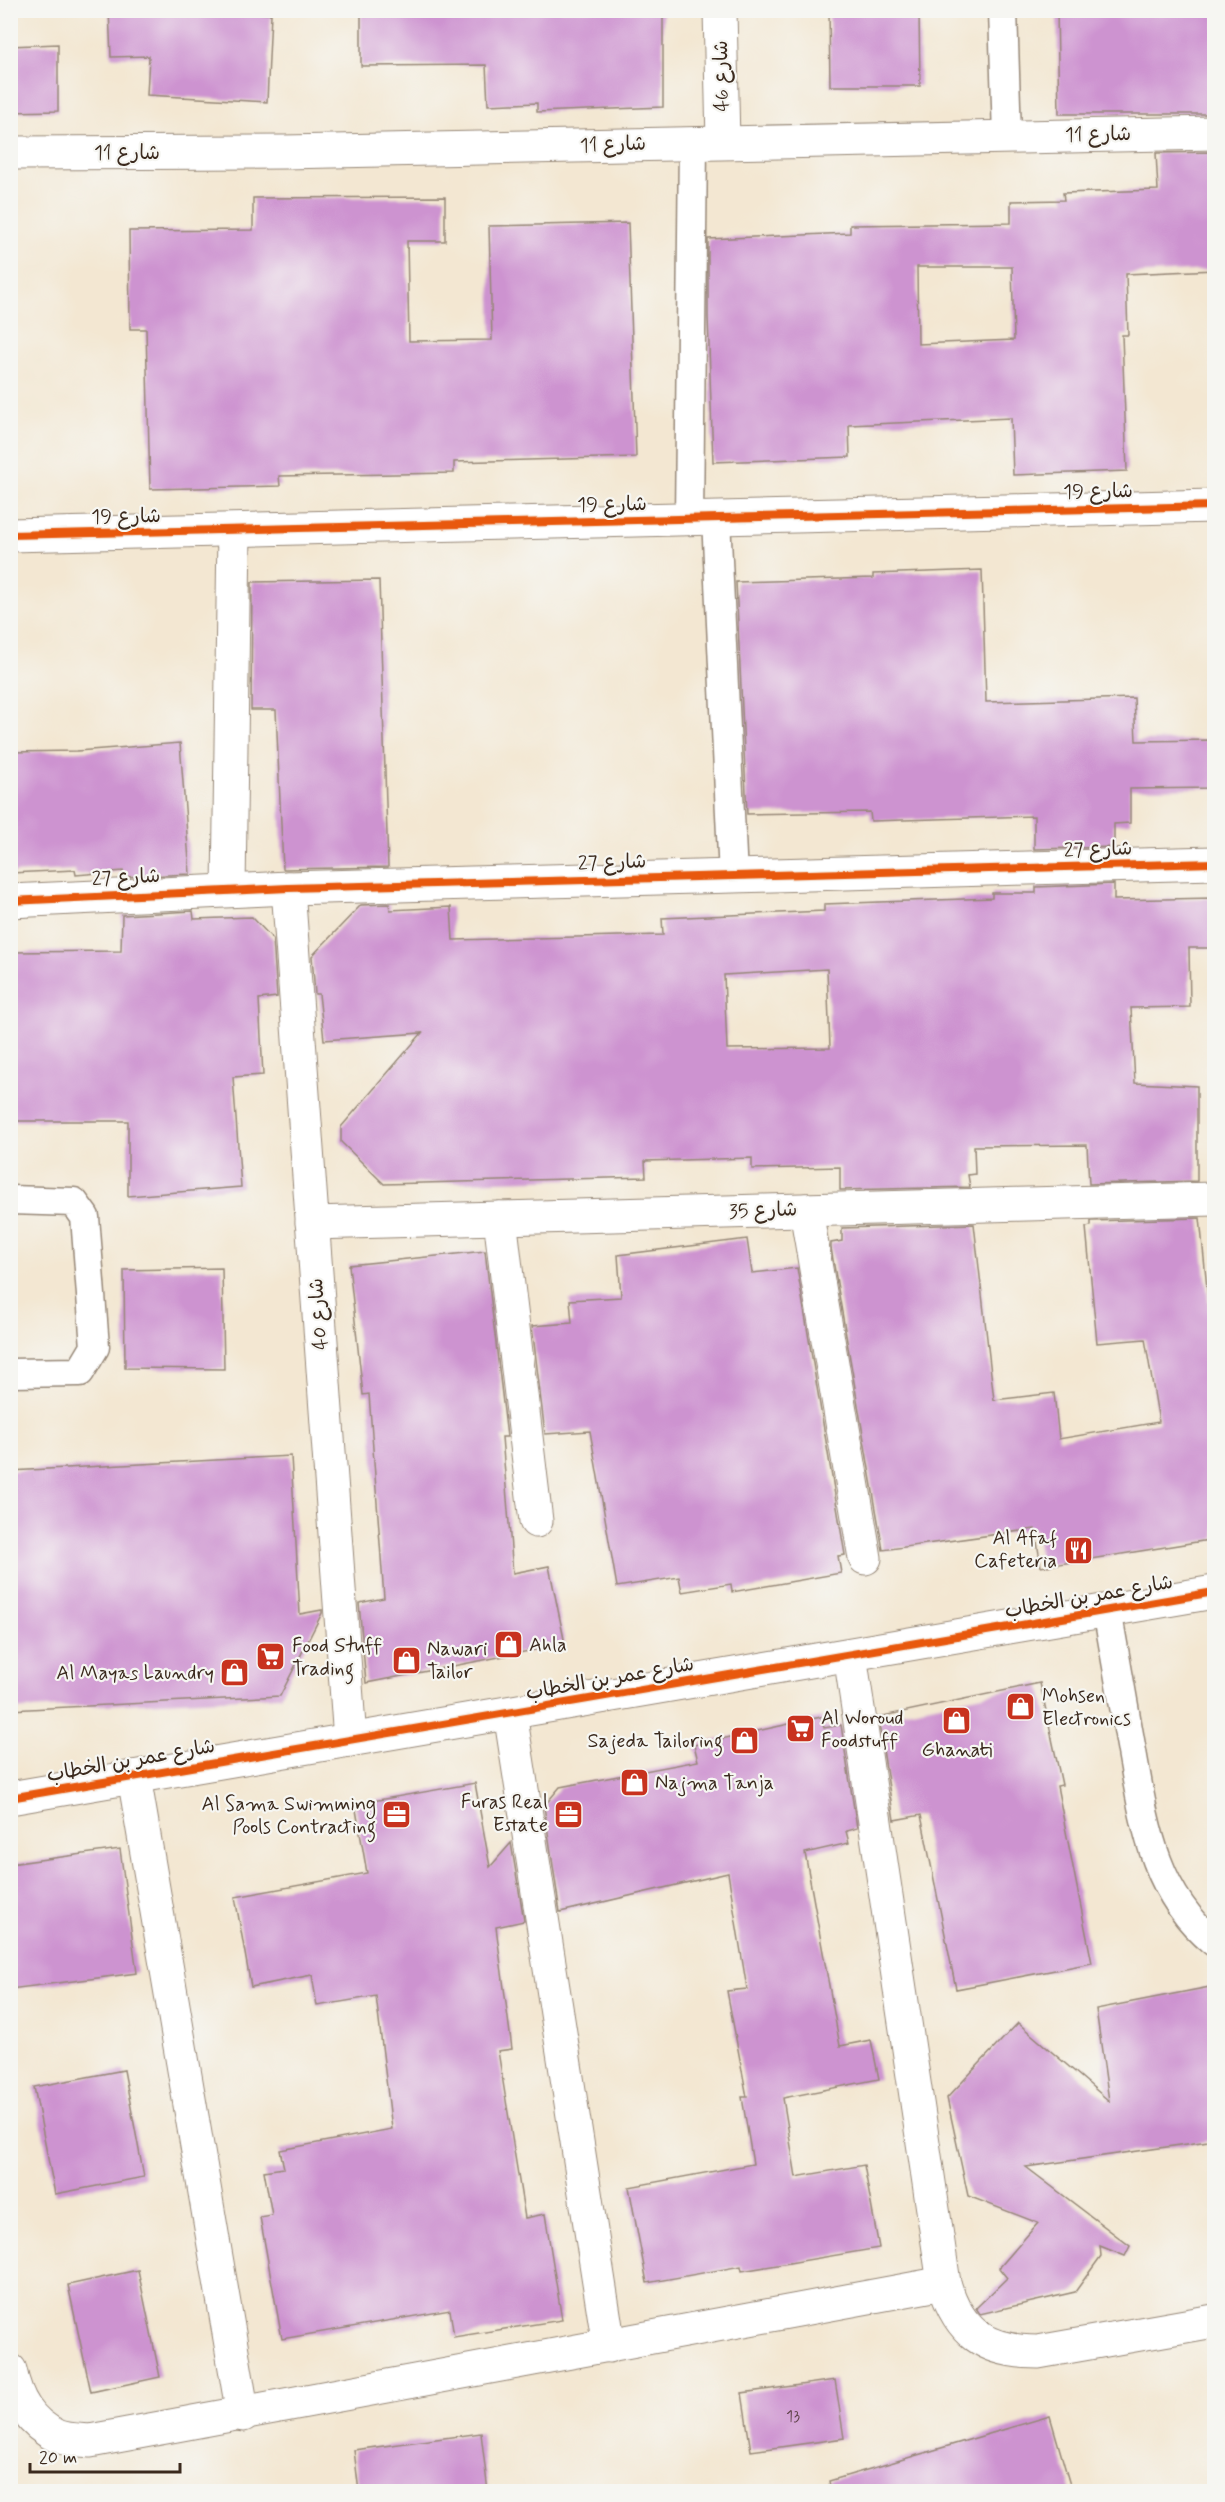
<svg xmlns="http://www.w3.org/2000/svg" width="1225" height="2502" font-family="Mynerve,'Playpen Sans Arabic',sans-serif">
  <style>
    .building { fill: #cd93d0; fill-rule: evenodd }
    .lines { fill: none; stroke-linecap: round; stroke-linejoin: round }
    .service-casing { stroke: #978878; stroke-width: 31 }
    .minor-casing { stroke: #978878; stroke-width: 35 }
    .tertiary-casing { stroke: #978878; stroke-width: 35 }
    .service { stroke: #fff; stroke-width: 28 }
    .minor { stroke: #fff; stroke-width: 33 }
    .tertiary { stroke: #fff; stroke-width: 33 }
    .cycleway-casing { stroke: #f6f6f2; stroke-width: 11 }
    .cycleway { stroke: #e8590c; stroke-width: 8 }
    .labels { text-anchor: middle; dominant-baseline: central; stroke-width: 4.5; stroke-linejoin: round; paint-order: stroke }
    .number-label { font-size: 16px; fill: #60444a }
    .street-label { font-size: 20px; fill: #3b2a1e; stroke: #f6f6f2 }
    .poi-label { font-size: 20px; fill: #3b2a1e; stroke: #f6f6f2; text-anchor: start }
  </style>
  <rect width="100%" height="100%" fill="#f6f6f2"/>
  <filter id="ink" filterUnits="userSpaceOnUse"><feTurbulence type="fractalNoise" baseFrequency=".0167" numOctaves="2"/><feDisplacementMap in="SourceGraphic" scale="12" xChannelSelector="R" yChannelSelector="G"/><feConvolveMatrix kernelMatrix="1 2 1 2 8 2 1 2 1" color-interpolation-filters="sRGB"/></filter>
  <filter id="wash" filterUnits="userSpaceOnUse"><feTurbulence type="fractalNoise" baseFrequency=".008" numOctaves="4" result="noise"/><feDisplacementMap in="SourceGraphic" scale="24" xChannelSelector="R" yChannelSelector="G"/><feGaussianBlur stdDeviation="1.35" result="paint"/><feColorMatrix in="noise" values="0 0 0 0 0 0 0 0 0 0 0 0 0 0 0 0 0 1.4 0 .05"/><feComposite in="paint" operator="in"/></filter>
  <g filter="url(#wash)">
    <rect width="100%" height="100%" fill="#f3e7d2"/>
    <g id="blocks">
      <g class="building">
        <path d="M109,10H206L271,14L267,102L147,95L149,56L111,57Z"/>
        <path d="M361,10H663V107L537,112V103L488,105L486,65L361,66Z"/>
        <path d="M829,10H919L920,86H830Z"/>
        <path d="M1057,10H1215V114H1059Z"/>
        <path d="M58,44V111L10,112V46Z"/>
        <path d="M1215,152V270L1126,274L1128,335H1122L1127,471L1013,475L1011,418L849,425L850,457L713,462L708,317V239L850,233V225L1011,223V201L1064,200L1063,193L1158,190L1156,153ZM917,267H1012L1014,340L918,344Z"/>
        <path d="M445,197V241H407L409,341L492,340L489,226L628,223L636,457L454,462V473L279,476L280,486L150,489L146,329H130L129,231L253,230V198Z"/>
        <path d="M982,570L986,702L1134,698L1136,741L1215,740V788L1130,789V823L1114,824V847L1034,849V816L871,821L870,812L747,814L736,582L873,578V574Z"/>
        <path d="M379,580L388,867L283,869L276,710H251L252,582Z"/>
        <path d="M180,743L190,874L123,877V871L76,875L75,870L10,873V752L77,751Z"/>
        <path d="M1114,884V900L1215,898V948H1189L1190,1007L1131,1008L1135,1083L1197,1086V1181L1089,1184L1087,1145L974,1146L975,1174L968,1175L970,1187L840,1190V1167L752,1169V1158L645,1161L646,1177L384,1184L341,1142V1127L422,1033L324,1040L319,994H315L312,956L361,905L389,904L390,910L451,907L453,940L663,935L662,918L824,911V904L992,898V893H1036V887ZM827,969L830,1048L727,1049L724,975Z"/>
        <path d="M193,911L194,919L252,917L273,939L277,997L259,999L263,1075L233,1077L241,1187L128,1196V1121H10V952L121,951L122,915Z"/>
        <path d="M1200,1218L1215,1369V1539L1041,1567L1035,1529L883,1550L831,1248V1243L842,1241V1228L974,1224L994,1400L1054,1393L1059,1439L1159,1422L1145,1339L1097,1343L1086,1227L1091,1226V1221Z"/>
        <path d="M747,1239L752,1273L797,1268L845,1555L838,1556L841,1573L732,1592L731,1584L682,1592L679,1577L617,1587L590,1431L545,1434L532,1326L572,1323L570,1300L621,1297L618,1255Z"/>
        <path d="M485,1251L507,1437H502L513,1573L549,1566L565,1644L366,1683L359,1603L384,1598L369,1394L363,1395L349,1265Z"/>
        <path d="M222,1268L224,1369L125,1368L124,1270Z"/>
        <path d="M291,1456L300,1614L322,1610V1613L280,1696L10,1710V1471Z"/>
        <path d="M1040,1683L1062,1785L1057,1786L1092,1963L956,1989L921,1815L894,1820L878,1717Z"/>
        <path d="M821,1717L824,1728L841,1725L857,1828L846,1831L849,1843L805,1853L840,2046L871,2040L879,2079L783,2098L796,2177L864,2165L879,2248L742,2271L741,2266L647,2283L629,2187L753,2164L742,2097H747L727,1991L747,1989L728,1873L560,1912L544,1806L560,1787L698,1761L694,1745Z"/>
        <path d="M475,1783L490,1867L511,1843L524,1921L496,1927L512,2049L498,2051L525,2218L545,2214L562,2320L454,2337L450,2310L282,2339L260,2217L272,2215L264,2171L284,2168L280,2150L392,2129L376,1996L317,2006L312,1975L251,1987L235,1897L367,1873L355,1804Z"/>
        <path d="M120,1849L137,1973L10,1989V1864Z"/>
        <path d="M1215,1986V2140L1026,2167L1130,2246L1125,2256L1100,2246L1101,2256L1075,2292L980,2314L976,2308L1007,2278L999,2268L1038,2223L968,2196L947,2098L1018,2023L1109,2101L1096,2009Z"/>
        <path d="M124,2070L144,2177L55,2194L34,2087Z"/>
        <path d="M138,2270L160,2377L91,2392L68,2285Z"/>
        <path d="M835,2380L844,2438L751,2451L742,2393Z"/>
        <path d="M1050,2416L1072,2492H831L829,2481Z"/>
        <path d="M481,2433L488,2492H359L354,2450Z"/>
      </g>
    </g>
  </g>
  <g filter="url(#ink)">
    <use href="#blocks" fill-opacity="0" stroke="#978878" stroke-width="1.5"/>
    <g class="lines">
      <defs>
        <g id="service">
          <path d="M1003,10L1007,137"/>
          <path d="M716,518L733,877"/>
          <path d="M689,519L693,143"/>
          <path d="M10,1200L74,1202L85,1217L95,1347L80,1372L10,1373"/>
          <path d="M1107,1610C1115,1656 1123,1701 1131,1746C1144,1818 1152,1892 1214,1942"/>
        </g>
        <g id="minor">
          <path d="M720,10L723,142"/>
          <path d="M10,153L284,152L1214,133"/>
          <path d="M10,535L1214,506"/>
          <path d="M288,888L350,1740"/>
          <path d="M229,890L234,531"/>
          <path d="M10,901L288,888L1214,863"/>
          <path d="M806,1210L865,1558"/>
          <path d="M500,1218L536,1521"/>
          <path d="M312,1223L1214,1199"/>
          <path d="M850,1655L944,2283C959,2333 986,2352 1038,2352L1214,2321"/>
          <path d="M510,1713L609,2346"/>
          <path d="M134,1777L243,2415"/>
          <path d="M10,2370C16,2399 29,2423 57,2436C66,2440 80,2440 90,2441L944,2283"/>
        </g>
        <path id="tertiary" d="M10,1798L1214,1592"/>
      </defs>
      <use href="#service" class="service-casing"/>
      <use href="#minor" class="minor-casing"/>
      <use href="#tertiary" class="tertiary-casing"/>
      <use href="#service" class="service"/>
      <use href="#minor" class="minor"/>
      <use href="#tertiary" class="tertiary"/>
      <defs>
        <g id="cycleway">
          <path d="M10,535L1214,506"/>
          <path d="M10,901L288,888L1214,863"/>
          <path d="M10,1798L1214,1592"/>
        </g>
      </defs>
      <use href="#cycleway" class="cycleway-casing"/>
      <use href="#cycleway" class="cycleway"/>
    </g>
  </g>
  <defs>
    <symbol id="restaurant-square" viewBox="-11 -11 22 22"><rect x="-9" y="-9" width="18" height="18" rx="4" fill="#c8321e" stroke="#f6f6f2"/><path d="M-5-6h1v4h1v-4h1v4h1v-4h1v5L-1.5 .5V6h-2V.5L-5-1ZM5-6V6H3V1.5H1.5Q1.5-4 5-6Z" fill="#fff"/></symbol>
    <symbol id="shop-square" viewBox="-11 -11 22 22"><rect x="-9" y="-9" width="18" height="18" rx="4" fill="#c8321e" stroke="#f6f6f2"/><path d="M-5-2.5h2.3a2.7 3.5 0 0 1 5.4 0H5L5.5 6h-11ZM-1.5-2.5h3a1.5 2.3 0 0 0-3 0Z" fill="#fff"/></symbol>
    <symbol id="supermarket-square" viewBox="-11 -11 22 22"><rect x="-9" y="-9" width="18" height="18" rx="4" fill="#c8321e" stroke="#f6f6f2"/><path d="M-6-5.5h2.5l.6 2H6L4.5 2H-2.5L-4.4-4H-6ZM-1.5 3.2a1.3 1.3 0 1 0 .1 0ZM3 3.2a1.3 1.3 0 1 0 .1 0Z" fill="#fff"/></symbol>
    <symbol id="office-square" viewBox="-11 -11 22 22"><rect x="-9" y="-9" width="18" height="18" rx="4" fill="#c8321e" stroke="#f6f6f2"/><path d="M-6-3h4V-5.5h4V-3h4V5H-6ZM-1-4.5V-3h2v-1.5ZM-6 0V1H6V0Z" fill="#fff"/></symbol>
  </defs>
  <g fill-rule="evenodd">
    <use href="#restaurant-square" x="1062" y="1534" width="33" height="33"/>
    <use href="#shop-square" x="492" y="1628" width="33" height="33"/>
    <use href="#supermarket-square" x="254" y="1640" width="33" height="33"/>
    <use href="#shop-square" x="390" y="1644" width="33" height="33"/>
    <use href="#shop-square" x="218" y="1656" width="33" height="33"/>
    <use href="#shop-square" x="1004" y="1690" width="33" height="33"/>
    <use href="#shop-square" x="940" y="1704" width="33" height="33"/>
    <use href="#supermarket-square" x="784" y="1712" width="33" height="33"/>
    <use href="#shop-square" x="728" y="1724" width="33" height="33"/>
    <use href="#shop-square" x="618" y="1766" width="33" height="33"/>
    <use href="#office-square" x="552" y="1798" width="33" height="33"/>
    <use href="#office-square" x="380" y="1798" width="33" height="33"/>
  </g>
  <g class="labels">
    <g class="number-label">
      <text x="793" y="2416">13</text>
    </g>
    <g class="street-label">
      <text transform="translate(722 76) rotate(-91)">شارع 46</text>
      <text transform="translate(1098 135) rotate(-1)">شارع 11</text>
      <text transform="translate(613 145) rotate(-2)">شارع 11</text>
      <text x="127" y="153">شارع 11</text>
      <text transform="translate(1098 492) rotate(-1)">شارع 19</text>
      <text transform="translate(612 505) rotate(-1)">شارع 19</text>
      <text transform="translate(126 517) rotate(-1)">شارع 19</text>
      <text transform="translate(1098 850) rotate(-2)">شارع 27</text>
      <text transform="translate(612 863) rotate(-2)">شارع 27</text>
      <text transform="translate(126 878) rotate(-3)">شارع 27</text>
      <text transform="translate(763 1211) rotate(-2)">شارع 35</text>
      <text transform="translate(319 1314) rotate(-94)">شارع 40</text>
      <text transform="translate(1089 1597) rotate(-10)">شارع عمر بن الخطاب</text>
      <text transform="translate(610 1679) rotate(-10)">شارع عمر بن الخطاب</text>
      <text transform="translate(131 1761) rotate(-10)">شارع عمر بن الخطاب</text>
    </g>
    <g class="poi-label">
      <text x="1057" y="1538" text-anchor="end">Al Afaf<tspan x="1057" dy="23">Cafeteria</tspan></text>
      <text x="529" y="1645">Ahla</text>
      <text x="292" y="1646">Food Stuff<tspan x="292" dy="23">Trading</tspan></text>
      <text x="427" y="1649">Nawari<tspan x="427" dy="23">Tailor</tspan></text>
      <text x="214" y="1673" text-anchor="end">Al Mayas Laundry</text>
      <text x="1042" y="1696">Mohsen<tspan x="1042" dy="23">Electronics</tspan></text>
      <text x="821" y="1718">Al Woroud<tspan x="821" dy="23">Foodstuff</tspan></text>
      <text x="723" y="1741" text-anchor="end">Sajeda Tailoring</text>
      <text x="957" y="1750" text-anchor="middle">Ghanati</text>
      <text x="655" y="1783">Najma Tanja</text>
      <text x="548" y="1802" text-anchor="end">Furas Real<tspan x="548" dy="23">Estate</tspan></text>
      <text x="376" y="1804" text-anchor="end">Al Sama Swimming<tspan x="376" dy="23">Pools Contracting</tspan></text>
    </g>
  </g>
  <rect width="1225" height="2502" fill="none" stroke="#f6f6f2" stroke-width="36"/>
  <path d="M30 2463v9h150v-9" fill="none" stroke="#3b2a1e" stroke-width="3"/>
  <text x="39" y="2463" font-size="18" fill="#3b2a1e" stroke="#f6f6f2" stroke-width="4.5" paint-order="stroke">20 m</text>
</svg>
